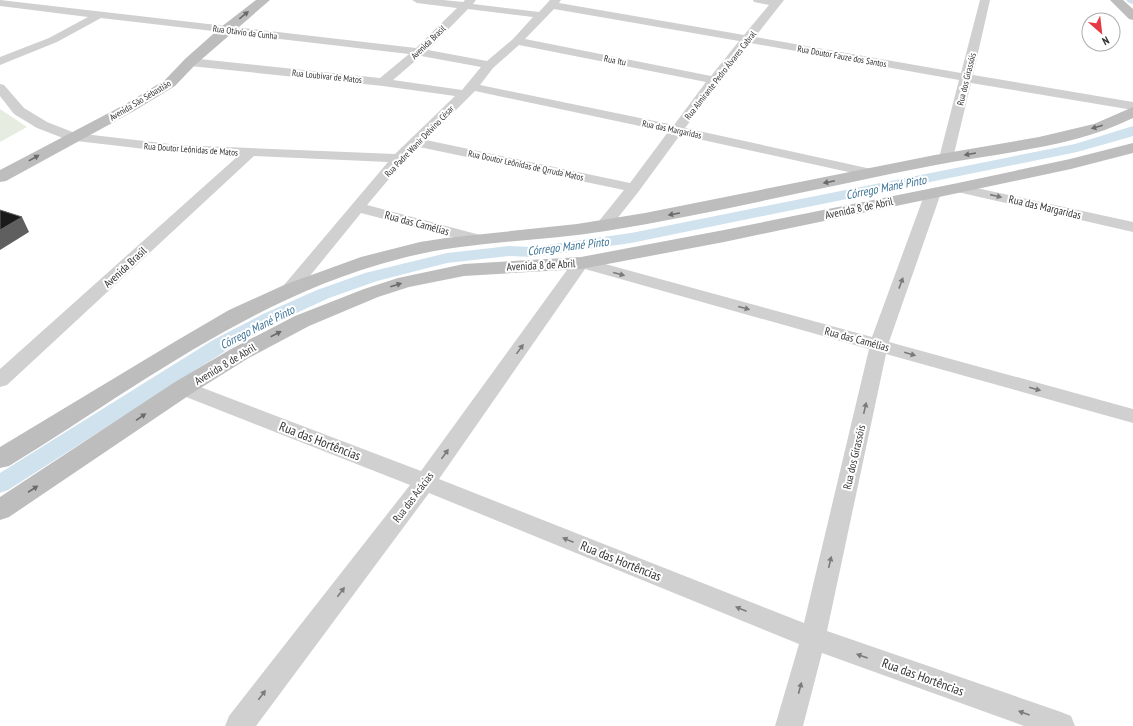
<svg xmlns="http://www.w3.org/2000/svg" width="1133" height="726" font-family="'PT Sans Narrow',sans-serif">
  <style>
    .green { fill: #e6ecdf }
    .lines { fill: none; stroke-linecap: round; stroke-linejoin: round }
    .canal { fill: #cfe2ee; fill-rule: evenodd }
    .street { fill: #d0d0d0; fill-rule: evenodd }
    .secondary { fill: #bdbdbd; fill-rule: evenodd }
    .shaded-wall { fill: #5f5f5f }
    .building { fill: #1a1a1a; stroke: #5f5f5f }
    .oneway { fill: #6a6a6a }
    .oneway2 { fill: #7a7a7a }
    .labels { text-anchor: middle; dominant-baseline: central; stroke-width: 4; stroke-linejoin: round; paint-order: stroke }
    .far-street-label { font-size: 9px; fill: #333; stroke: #fff }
    .street-label { font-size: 11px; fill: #333; stroke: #fff }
    .water-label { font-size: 12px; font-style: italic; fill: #3f7597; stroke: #fff }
    .near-street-label { font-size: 13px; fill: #333; stroke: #fff }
  </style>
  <rect width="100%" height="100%" fill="#fff"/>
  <path class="green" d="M0,109L27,127L0,142Z"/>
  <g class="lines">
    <g class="canal">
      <path d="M1126,0H1133V4L1129,3Z"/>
      <path d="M1133,126V136L1130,137L1077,152L631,243L533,257L509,256L447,263L377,281L329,298L277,322L227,350L8,490L0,493V473L213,340L263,314L317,290L365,273L447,253L509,246L533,247L631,233L1075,144Z"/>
    </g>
    <g class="street">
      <path d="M0,0L416,48L457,8L417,3L412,0H443L463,2L465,0H476L473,4L539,12L550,0H561L559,3L744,35L769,5L754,2L753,0H784L755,37L961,73L980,0H990L973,75L1133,102V110L971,83L953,158L951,161L946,162L941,161L939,158L959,80L750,43L685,128L876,170L878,173L876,176L871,177L680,135L639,191L609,229L603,231L597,229L595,226L624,190L419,147L404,161L367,205L484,236L486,239L484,242L478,244L361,213L296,293L290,294L284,293L281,289L284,285L388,162L254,156L7,385L0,387V369L238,156L179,153L68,140L37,128L14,114L0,96V84L4,85L24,108L47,122L75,133L179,145L395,154L455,96L383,86L190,66L186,65L184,62L186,59L190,58L380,78L409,54L101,18L57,42L0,65V57L49,38L88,17L0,6ZM468,9L533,17L513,39L487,61L428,50ZM554,9L739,41L711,76L525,39ZM519,45L706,82L674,125L480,85L493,68ZM421,56L481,67L462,90L393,80ZM475,91L668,132L630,183L426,140Z"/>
      <path d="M958,184L1133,222V232L953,191L951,188L953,185Z"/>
      <path d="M933,188L938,190L941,193L889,342L1133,409V423L886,354L827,631L1061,712L1071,716L1075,726H1024L822,653L803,726H775L799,644L429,493L256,726H225L229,716L410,485L176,393L173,388L176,383L183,381L190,383L421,471L575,259L581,258L587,259L872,337L925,193L928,190ZM585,269L869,349L804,623L439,479Z"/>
    </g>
    <g class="secondary">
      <path d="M256,0H270L195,65L175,86L134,111L6,181L0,182V170L124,105L165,80L185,59L221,27Z"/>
      <path d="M1110,0H1123L1133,9V20L1129,19Z"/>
      <path d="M1133,107V118C1072,148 1002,152 936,165C826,186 717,213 606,231C537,242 467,241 399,259C254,296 134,389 9,466L0,468V447L176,341L229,310L284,285L361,257L420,242L446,238L577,224L645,213L935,155L1039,137L1094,124Z"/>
      <path d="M1133,143V153L1071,169L958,193L724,242L581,269L464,276L409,287L378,297L309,326L247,359L191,394L9,517L0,520V497L175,382L231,349L295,316L364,289L398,278L464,264L581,257L724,230L958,183L1070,159Z"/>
    </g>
  </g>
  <path class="shaded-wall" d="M22,217L29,232L0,250V230Z"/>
  <path class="building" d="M0,210L22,217L0,230Z"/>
  <defs><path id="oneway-solid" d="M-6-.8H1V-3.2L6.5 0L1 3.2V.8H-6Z"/></defs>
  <g class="oneway">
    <use href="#oneway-solid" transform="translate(244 15) rotate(-39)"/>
    <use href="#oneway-solid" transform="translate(1097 127) rotate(164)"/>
    <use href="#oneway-solid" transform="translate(970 154) rotate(170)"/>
    <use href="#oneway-solid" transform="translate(34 158) rotate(-29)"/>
    <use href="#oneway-solid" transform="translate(829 182) rotate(168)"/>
    <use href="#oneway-solid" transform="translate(674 214) rotate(170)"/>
    <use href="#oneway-solid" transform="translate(396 285) rotate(-18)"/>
    <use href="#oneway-solid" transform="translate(276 334) rotate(-27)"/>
    <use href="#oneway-solid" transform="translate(141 417) rotate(-34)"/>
    <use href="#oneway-solid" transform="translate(33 489) rotate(-33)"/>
  </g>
  <g class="oneway2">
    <use href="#oneway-solid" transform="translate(996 196) rotate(13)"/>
    <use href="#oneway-solid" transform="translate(619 274) rotate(15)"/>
    <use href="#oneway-solid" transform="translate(901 283) rotate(-70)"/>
    <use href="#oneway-solid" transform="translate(744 308) rotate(15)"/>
    <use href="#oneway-solid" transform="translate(520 349) rotate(-54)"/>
    <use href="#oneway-solid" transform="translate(910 354) rotate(16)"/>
    <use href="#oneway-solid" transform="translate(1035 389) rotate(16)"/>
    <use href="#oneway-solid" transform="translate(865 408) rotate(-77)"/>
    <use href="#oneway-solid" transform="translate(445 454) rotate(-54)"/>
    <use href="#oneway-solid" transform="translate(568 540) rotate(-158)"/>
    <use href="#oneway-solid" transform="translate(830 562) rotate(-77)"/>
    <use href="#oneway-solid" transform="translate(341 592) rotate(-53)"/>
    <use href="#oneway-solid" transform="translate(741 609) rotate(-158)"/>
    <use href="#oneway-solid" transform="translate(862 656) rotate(-160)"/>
    <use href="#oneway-solid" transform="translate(800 688) rotate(-75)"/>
    <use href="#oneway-solid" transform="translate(262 695) rotate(-53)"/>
    <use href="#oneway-solid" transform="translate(1024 713) rotate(-160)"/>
  </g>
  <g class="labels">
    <g class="far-street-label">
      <text transform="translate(245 32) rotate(7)">Rua Otávio da Cunha</text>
      <text transform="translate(428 42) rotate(-44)">Avenida Brasil</text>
      <text transform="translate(842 56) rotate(10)">Rua Doutor Fauze dos Santos</text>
      <text transform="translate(615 60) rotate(11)">Rua Itu</text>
      <text transform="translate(720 75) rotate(-52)">Rua Almirante Pedro Álvares Cabral</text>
      <text transform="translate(327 76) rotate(6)">Rua Loubivar de Matos</text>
      <text transform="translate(966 79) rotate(-76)">Rua dos Girassóis</text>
      <text transform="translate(140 100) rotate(-31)">Avenida São Sebastião</text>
      <text transform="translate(672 129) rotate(12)">Rua das Margaridas</text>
      <text transform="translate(419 141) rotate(-46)">Rua Padre Wanir Delvino César</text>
      <text transform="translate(191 149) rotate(4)">Rua Doutor Leônidas de Matos</text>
      <text transform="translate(526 165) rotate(12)">Rua Doutor Leônidas de Qrruda Matos</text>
    </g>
    <g class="street-label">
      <text transform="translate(1045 207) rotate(13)">Rua das Margaridas</text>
      <text transform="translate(859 208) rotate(-12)">Avenida 8 de Abril</text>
      <text transform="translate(417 223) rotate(15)">Rua das Camélias</text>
      <text transform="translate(541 265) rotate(-3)">Avenida 8 de Abril</text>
      <text transform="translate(125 267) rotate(-43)">Avenida Brasil</text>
      <text transform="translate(857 339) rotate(15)">Rua das Camélias</text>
      <text transform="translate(225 364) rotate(-31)">Avenida 8 de Abril</text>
      <text transform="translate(854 457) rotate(-77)">Rua dos Girassóis</text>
      <text transform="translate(413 497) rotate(-53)">Rua das Acácias</text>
    </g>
    <g class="water-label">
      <text transform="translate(886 187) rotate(-11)">Córrego Mané Pinto</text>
      <text transform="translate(568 246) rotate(-7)">Córrego Mané Pinto</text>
      <text transform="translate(257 327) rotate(-27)">Córrego Mané Pinto</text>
    </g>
    <g class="near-street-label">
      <text transform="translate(320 441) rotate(21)">Rua das Hortências</text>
      <text transform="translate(621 561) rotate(22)">Rua das Hortências</text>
      <text transform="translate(923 677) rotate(20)">Rua das Hortências</text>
    </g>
  </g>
  <g transform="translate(1101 32) rotate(152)"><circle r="19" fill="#ffffff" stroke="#adadad"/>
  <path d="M0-3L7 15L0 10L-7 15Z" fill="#e63946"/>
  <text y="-6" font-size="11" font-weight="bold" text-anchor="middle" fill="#333333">N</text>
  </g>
</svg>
